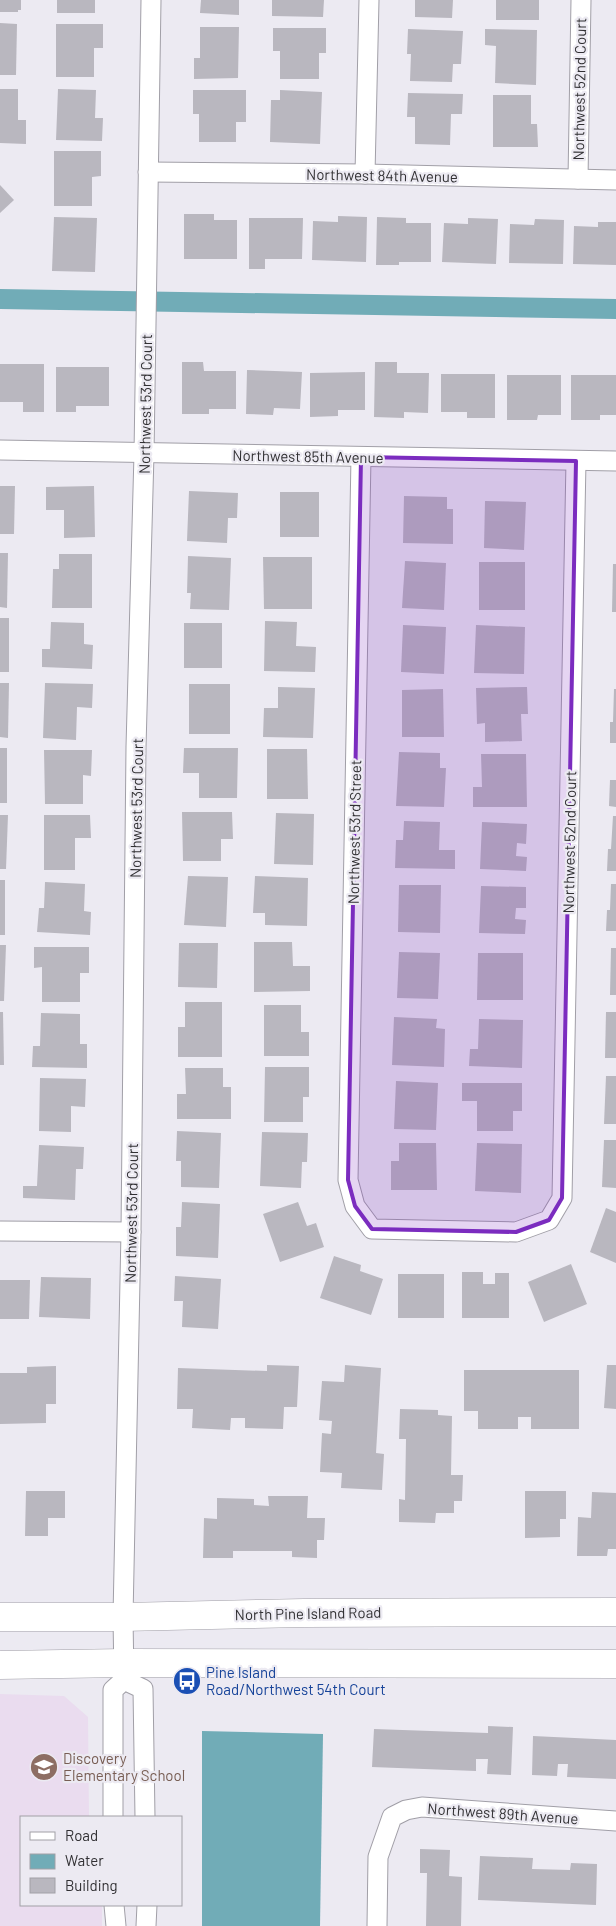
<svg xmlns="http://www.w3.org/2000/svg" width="616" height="1926" font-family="Barlow,sans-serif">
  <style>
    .education { fill: #eadcef }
    .water { fill: #71acb7 }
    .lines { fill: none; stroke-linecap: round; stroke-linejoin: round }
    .canal { stroke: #71acb7; stroke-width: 20 }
    .building { fill: #b9b7bf }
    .minor-casing { stroke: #a19fa7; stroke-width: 21 }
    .secondary-casing { stroke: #a19fa7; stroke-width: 29 }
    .minor { stroke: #fff; stroke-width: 19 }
    .secondary { stroke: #fff; stroke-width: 28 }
    .marked { fill: #7b2cbf; fill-opacity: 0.2; stroke: #7b2cbf; stroke-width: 4; stroke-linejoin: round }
    .labels { text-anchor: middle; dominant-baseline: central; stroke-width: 4.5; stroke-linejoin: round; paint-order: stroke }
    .street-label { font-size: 15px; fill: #313033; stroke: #eceaf2 }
    .transit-label { font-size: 15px; fill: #164399; stroke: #eceaf2; text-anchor: start }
    .education-label { font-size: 15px; fill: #785e54; stroke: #eceaf2; text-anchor: start }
  </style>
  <rect width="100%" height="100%" fill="#eceaf2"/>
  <path class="education" d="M0,1694L64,1696L88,1717L89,1817H21V1905H102V1926H0Z"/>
  <path class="water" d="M202,1731L323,1734L320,1926H202Z"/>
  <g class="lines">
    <path class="canal" d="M0,299L616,309"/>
  </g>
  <g class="building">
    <path d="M0,0H21V10H18V12H0Z"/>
    <rect x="57" y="0" width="38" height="13"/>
    <path d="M201,0H239V15L200,13Z"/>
    <path d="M272,0H324L323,17L272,16Z"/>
    <path d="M415,0H453L452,18L415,17Z"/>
    <rect x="496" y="0" width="43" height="20"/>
    <path d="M0,23L17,24L16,75H0Z"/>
    <path d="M56,24H103V48H94V77H56Z"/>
    <path d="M200,27H239L238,78L194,79V58H200Z"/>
    <path d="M273,28H326V53H319V79H280V51H273Z"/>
    <path d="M408,29L463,31L461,64H453L452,82L410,81L411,54H407Z"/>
    <path d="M485,29L537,30L536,85L495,83L496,46L485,45Z"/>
    <path d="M0,89H18V120H26V144L0,143Z"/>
    <path d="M58,89L96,90L95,118H103L102,141L56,140Z"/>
    <path d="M193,90H246V122H236V142H199V114H193Z"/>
    <path d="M280,90L322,92L320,144L270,142L271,100H280Z"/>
    <path d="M408,93L463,94L462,114H451L450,145L415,144V117H407Z"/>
    <path d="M493,95H531V124H537L538,147H493Z"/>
    <path d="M54,151H101V176L92,177V206H54Z"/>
    <path d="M0,185L14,200L0,213Z"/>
    <path d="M184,214H214V220H237V259H184Z"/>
    <path d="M338,216L367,217L366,262L312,260L313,221L338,222Z"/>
    <path d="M54,217L97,218L95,272L52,271Z"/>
    <path d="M377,217L406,218V223H431V262H399V265H376Z"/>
    <path d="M249,218H303L302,259H265V269H249Z"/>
    <path d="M468,218L498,219L496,264L442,262L444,223L468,224Z"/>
    <path d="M535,219L564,220L563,264L509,263L510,224L534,225Z"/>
    <path d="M598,222H616V265L573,264L574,226L598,227Z"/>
    <path d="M182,362H203L204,371H236V409H209V414H182Z"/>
    <path d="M375,362H397V373H429L428,413L404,412V418L374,417Z"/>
    <path d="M0,364H44V412H23V402H0Z"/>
    <path d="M56,367H109V406H76V412H56Z"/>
    <path d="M247,370L302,372L300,409L274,408L273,415L246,414Z"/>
    <path d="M365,372V410H338V416L310,417V373Z"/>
    <path d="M441,374H495V418H467V412H441Z"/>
    <path d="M507,375H561V415H538L537,420H507Z"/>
    <path d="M571,375H616V415H600V420H571Z"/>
    <path d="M0,486H15L14,534H0Z"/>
    <path d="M94,486L95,537L64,538V510H46V487Z"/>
    <path d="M189,491L238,493L237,518H228L227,543L187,541Z"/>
    <rect x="280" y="492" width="39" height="45"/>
    <path d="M404,496L447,497V509H453V544L403,543Z"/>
    <path d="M485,501L526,502L524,550L484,548Z"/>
    <path d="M0,553H8L7,608L0,607Z"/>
    <path d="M59,554H92V608H52L53,569H59Z"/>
    <path d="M188,556L231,558L229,610L190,609L191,593H187Z"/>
    <path d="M263,557H312V609H264Z"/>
    <path d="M405,561L446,563L444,610L402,608Z"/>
    <rect x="479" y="562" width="46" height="48"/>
    <path d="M613,564H616V612H612Z"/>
    <rect x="0" y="618" width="9" height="54"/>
    <path d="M265,621L297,622L296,646L316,647L315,672L264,671Z"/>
    <path d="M51,622L84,623V644L93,645L92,669L42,667V649H50Z"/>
    <rect x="184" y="623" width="38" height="45"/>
    <path d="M403,625L446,627L444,674L401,672Z"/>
    <path d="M476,625L525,627L524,674L474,673Z"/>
    <path d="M0,683H9L8,738L0,737Z"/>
    <path d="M45,683L93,684L92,708L77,707L76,740L43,738Z"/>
    <rect x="189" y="684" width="41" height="50"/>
    <path d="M278,687L315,688L313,738L263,737L264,708H278Z"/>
    <path d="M527,687L528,714H521L522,741L485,742V723L477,724L476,688Z"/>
    <path d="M443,689L444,737H402V690Z"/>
    <path d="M614,689H616V743H610V722H613Z"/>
    <rect x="0" y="748" width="7" height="55"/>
    <path d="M184,748H238L237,798H199V773H183Z"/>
    <path d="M267,749H307L308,799H267Z"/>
    <path d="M44,750H92L91,776L83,775V804H45Z"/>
    <path d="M399,752L440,753V768H446L444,807L396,806Z"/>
    <path d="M481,754H526L527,807H473V787H482Z"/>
    <path d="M610,780H616V807L609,806Z"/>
    <path d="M182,812H232L233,839H221V861H183Z"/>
    <path d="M276,813L314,814L313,865L274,864Z"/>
    <path d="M0,815H8L6,869H0Z"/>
    <path d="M44,815H90L91,838H75V870H44Z"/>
    <path d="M613,816H616V871H607L608,849H611Z"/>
    <path d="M404,821L440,822L439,850H455V869L395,868L396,840H403Z"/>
    <path d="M482,822L527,824L526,844L517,843L516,856L527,857L526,871L480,869Z"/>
    <path d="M188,876L228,877L226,927L184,925Z"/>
    <path d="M255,876L308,878L307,926L265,925V913H253Z"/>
    <rect x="0" y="880" width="5" height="55"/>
    <path d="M45,882L85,884L84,911L91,912L90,935L37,932L39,908H44Z"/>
    <path d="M611,884H616V931H606L607,910H610Z"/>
    <path d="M399,885H441L440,933L398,932Z"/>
    <path d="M481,886L526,887V908H516L515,919L526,920L525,934L479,933Z"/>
    <path d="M254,942H292L293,966H310V991L254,992Z"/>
    <path d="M179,943H218L217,988L178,987Z"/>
    <path d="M0,945H6L4,1001H0Z"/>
    <path d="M34,947H89V973H80V1002H42V967L34,968Z"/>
    <path d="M611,948H616V995H610Z"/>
    <path d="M399,952L440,953L438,999L397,998Z"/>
    <path d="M478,953H523V1000H477Z"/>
    <path d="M185,1002H222V1057H178V1027H185Z"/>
    <path d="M264,1005H301V1032H309V1056H264Z"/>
    <path d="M0,1012H3L4,1065H0Z"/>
    <path d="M606,1012H616V1058H605Z"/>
    <path d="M41,1013L80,1014V1044H87V1068L32,1067L33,1046H40Z"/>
    <path d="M394,1017L437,1019L436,1028L445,1029L444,1067L392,1065Z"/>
    <path d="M479,1019L523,1020L522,1068L469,1066L470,1049H478Z"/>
    <path d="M265,1067H309V1097H303V1122H264Z"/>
    <path d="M185,1068H223V1087H231V1119H177V1094H186Z"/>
    <path d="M606,1076H616V1124H604Z"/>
    <path d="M40,1078L86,1079L85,1107L71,1106V1132L39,1131Z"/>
    <path d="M396,1081L438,1083L436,1130L394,1129Z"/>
    <path d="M462,1083H522V1111H513V1131H477V1101H462Z"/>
    <path d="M177,1131L221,1133L219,1188L181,1187V1161H176Z"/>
    <path d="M262,1132L308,1133L307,1162H302L301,1188L260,1186Z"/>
    <path d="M604,1140H616V1188L602,1187Z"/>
    <path d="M399,1143H436L437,1190H391V1161H399Z"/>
    <path d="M477,1143L522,1144L521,1193L475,1191Z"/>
    <path d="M39,1145L84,1147L83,1169H76L75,1200L23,1198V1186H37Z"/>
    <path d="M182,1202L220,1204L218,1258L176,1256V1227H181Z"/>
    <path d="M298,1202L307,1226L316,1223L324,1247L280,1262L263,1214Z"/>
    <path d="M606,1208L616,1212V1263L590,1252Z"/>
    <path d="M334,1256L361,1265L360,1271L383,1279L371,1315L320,1298Z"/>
    <path d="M571,1264L587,1304L544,1322L528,1282Z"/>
    <path d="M462,1272H483V1284H495V1273H509V1318H462Z"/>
    <rect x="398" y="1274" width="46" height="44"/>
    <path d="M175,1276L221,1279L218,1329L182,1327L183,1301H174Z"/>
    <path d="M41,1277L91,1278L90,1319L39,1317Z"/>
    <path d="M0,1280H30L29,1319H0Z"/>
    <path d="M267,1365L299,1366L297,1407H284L283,1429L245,1428V1418H231L230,1430L192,1428L193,1409H177L178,1368L267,1371Z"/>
    <path d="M345,1365L381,1368L376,1453L384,1454L382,1490L341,1488L342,1473L320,1472L322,1433L331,1434L332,1421L319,1420L322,1381L344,1382Z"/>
    <path d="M607,1365H616V1409L604,1408Z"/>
    <path d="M56,1366V1404H46V1423L0,1424V1373H27V1367Z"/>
    <path d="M464,1370H579V1429H531V1417H518V1429H478V1411H464Z"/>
    <path d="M400,1409L438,1410V1415L452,1416L451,1475H463L462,1501H454V1513H436L435,1523L399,1522V1499L405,1500L406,1439H399Z"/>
    <path d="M26,1491H65V1518H48V1536H25Z"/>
    <path d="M525,1491H566V1519H560V1537L525,1538Z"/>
    <path d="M592,1492L616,1493V1549H608L607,1556H577L578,1517L591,1518Z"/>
    <path d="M268,1496H308L307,1518H325L324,1540H317V1558L292,1557V1551H233V1558H203L204,1518L217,1519V1498L254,1499V1505L269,1506Z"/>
    <path d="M488,1726L513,1727L511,1775L487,1774L488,1759H476V1771L372,1767L374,1729L488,1733Z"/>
    <path d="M533,1736L616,1740V1779L567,1777L568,1764H558L557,1776L532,1775Z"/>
    <path d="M420,1849L450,1850L449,1876L462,1877L461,1926H426L427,1873H420Z"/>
    <path d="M480,1856L533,1858L532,1869L570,1870L571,1863L597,1864L596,1905L478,1900Z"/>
  </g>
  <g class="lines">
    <defs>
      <g id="minor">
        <path d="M148,172L365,174L616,180"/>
        <path d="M365,174L369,0"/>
        <path d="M578,179L581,0"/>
        <path d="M0,450L616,461"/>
        <path d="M361,457L348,1180L355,1206L372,1229L516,1232L549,1220L562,1198L576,461"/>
        <path d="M0,1231L131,1232"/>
        <path d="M124,1680L123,1617L131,1232L136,747L144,454L151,0"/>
        <path d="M113,1817V1690L124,1680L143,1689L145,1817"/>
        <path d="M114,1905L116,1926"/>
        <path d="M146,1926L147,1905"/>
        <path d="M377,1926L378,1857L392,1817L406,1810L422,1807L616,1821"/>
      </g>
      <g id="secondary">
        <path d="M0,1617H123L304,1613L616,1612"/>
        <path d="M0,1665L124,1663L616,1664"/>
      </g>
    </defs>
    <use href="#minor" class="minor-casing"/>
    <use href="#secondary" class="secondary-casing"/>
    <use href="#minor" class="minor"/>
    <use href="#secondary" class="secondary"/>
  </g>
  <path class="marked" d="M361,457L576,461L562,1198L549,1220L516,1232L372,1229L355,1206L348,1180Z"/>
  <defs>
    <symbol id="bus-disc" viewBox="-11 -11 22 22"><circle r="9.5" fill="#1a4fb4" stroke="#eceaf2"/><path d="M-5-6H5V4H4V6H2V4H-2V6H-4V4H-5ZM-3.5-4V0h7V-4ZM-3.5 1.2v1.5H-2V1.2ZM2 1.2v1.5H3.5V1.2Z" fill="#fff"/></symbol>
    <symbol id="school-disc" viewBox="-11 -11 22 22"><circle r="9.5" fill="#8d6e63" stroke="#eceaf2"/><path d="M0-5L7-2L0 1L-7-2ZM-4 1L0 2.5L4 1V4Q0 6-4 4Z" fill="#fff"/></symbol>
  </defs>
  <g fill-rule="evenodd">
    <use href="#bus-disc" x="171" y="1665" width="32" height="32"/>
    <use href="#school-disc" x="28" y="1751" width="32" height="32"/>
  </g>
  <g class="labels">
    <g class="street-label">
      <text transform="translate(579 89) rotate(-89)">Northwest 52nd Court</text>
      <text transform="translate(382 175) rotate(1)">Northwest 84th Avenue</text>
      <text transform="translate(145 404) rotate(-89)">Northwest 53rd Court</text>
      <text transform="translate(308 456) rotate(1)">Northwest 85th Avenue</text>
      <text transform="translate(136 808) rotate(-89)">Northwest 53rd Court</text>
      <text transform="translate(354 832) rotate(-89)">Northwest 53rd Street</text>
      <text transform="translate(569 842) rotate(-89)">Northwest 52nd Court</text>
      <text transform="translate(131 1213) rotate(-89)">Northwest 53rd Court</text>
      <text transform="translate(308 1613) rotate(-1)">North Pine Island Road</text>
      <text transform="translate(503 1813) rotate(4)">Northwest 89th Avenue</text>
    </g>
    <g class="transit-label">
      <text x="206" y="1672">Pine Island<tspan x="206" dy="17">Road/Northwest 54th Court</tspan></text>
    </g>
    <g class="education-label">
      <text x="63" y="1758">Discovery<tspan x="63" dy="17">Elementary School</tspan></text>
    </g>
  </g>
  <rect x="20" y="1816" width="162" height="90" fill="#eceaf2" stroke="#a1a0a6"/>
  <rect x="30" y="1832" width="25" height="8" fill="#ffffff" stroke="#a1a0a6"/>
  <text x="65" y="1841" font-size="15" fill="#313033">Road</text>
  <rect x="30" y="1854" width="25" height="15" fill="#71acb7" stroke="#a1a0a6"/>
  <text x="65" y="1866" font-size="15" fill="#313033">Water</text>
  <rect x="30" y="1878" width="25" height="15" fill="#b9b7bf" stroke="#a1a0a6"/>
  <text x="65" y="1891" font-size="15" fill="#313033">Building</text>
</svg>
